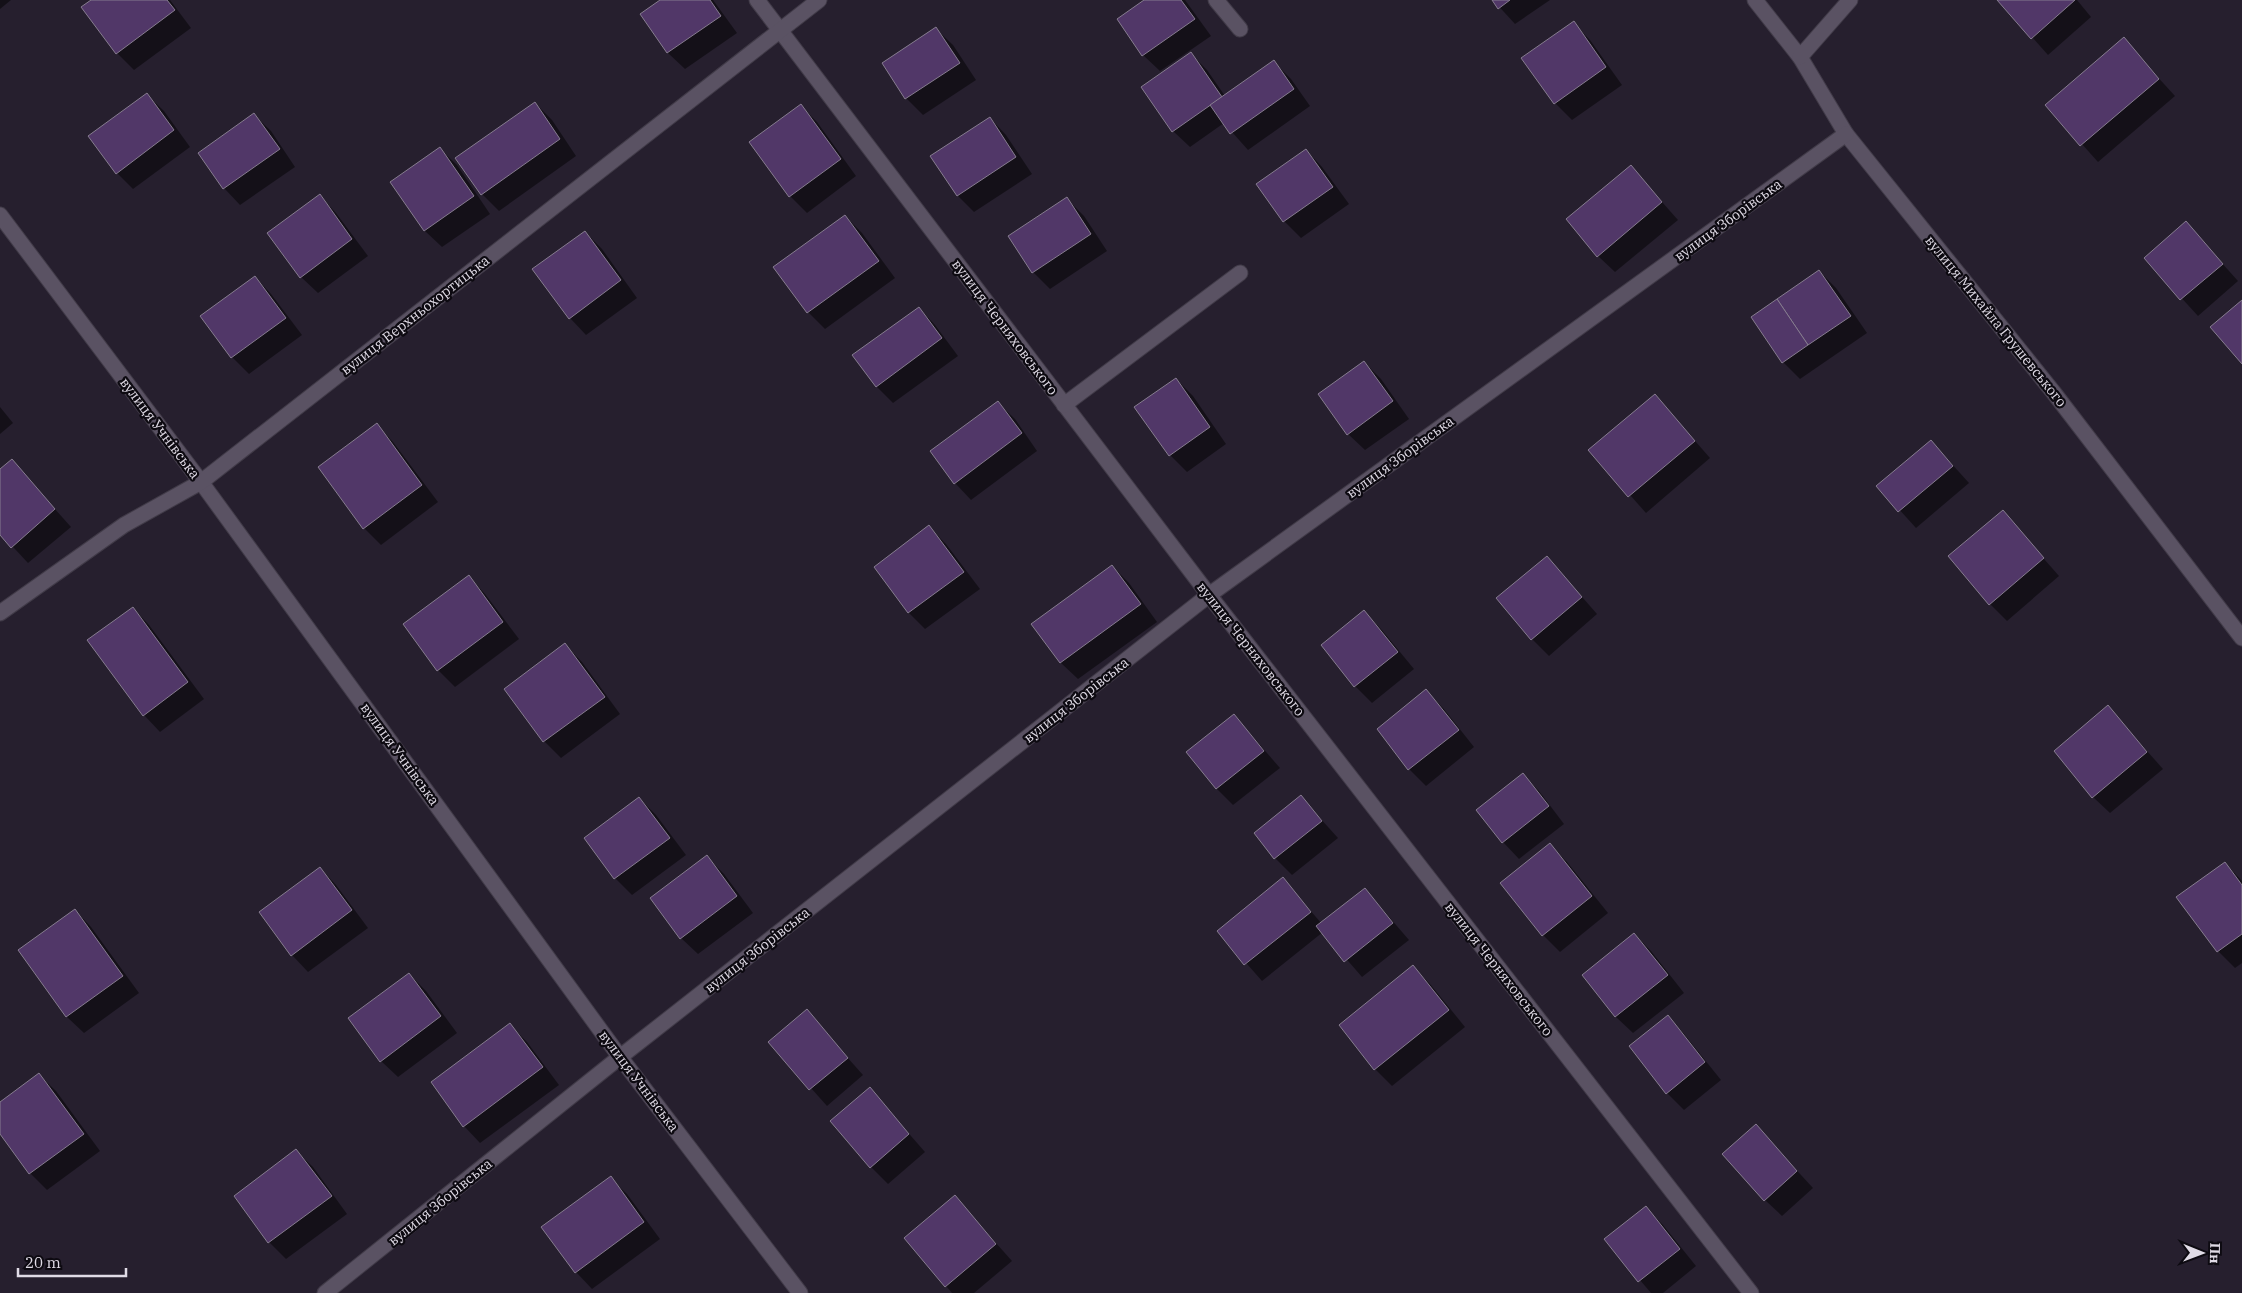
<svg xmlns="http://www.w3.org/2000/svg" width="2242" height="1293" font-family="'IBM Plex Serif',serif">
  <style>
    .shadow { fill: #0007 }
    .building { fill: #513768; stroke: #867c8f }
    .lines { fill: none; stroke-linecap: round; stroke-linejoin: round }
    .minor-casing { stroke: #413b48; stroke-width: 17 }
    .minor { stroke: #5a5263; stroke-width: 15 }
    .labels { text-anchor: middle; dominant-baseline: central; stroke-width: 4.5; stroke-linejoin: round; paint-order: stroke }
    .street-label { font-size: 14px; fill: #e0dbe6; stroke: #0d0a11 }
  </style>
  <rect width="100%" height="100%" fill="#261f2e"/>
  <g class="shadow">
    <path d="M0,0H11L0,9Z"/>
    <path d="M93,0H170L191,28L134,70L117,53Z"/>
    <path d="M663,0H713L737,33L685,69L668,53L642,14Z"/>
    <path d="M1147,0H1185L1211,36L1160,71L1143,55Z"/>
    <path d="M1493,0H1550L1515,24Z"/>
    <path d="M1999,0H2077L2091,17L2048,55Z"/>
    <path d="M1573,23L1590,40L1622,85L1572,120L1555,103Z"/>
    <path d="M936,29L953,45L976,80L923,115L906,98Z"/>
    <path d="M2123,39L2175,96L2098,162L2047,105Z"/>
    <path d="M1191,54L1207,70L1225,96L1274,62L1291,79L1310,106L1248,150L1224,123L1190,147L1173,131Z"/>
    <path d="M147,95L164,111L190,147L133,189L117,173Z"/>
    <path d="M535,103L552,120L576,156L499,211L482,194Z"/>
    <path d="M801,106L817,122L856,176L807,213L790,196Z"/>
    <path d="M254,115L271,131L295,167L240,205L224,188Z"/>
    <path d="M990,118L1006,135L1032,174L974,212L958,196Z"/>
    <path d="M440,149L457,165L490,214L442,247L425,231L392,183Z"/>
    <path d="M1306,150L1322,167L1349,204L1301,238L1284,221L1258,184Z"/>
    <path d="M1631,167L1678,220L1615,272L1598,256Z"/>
    <path d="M320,196L336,213L368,256L318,293L301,277Z"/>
    <path d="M1067,199L1084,216L1107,251L1050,289L1033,272Z"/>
    <path d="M845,216L862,233L895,278L825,329L808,312L775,267Z"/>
    <path d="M2186,223L2238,281L2198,316L2145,258Z"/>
    <path d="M585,232L602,249L637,298L586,335L570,318Z"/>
    <path d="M1819,271L1836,288L1867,333L1800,379L1783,362L1752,317Z"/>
    <path d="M255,277L271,294L302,335L249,374L232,357L202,316Z"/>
    <path d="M919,308L935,325L958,356L893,403L876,386Z"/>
    <path d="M1364,362L1381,379L1409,419L1365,450L1348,434Z"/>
    <path d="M1176,379L1193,396L1226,444L1187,472L1170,455L1136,407Z"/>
    <path d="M1655,395L1710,458L1646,513L1590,450Z"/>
    <path d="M998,403L1015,419L1037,451L971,500L955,483Z"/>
    <path d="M0,407L13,423L0,434Z"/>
    <path d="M377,425L393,442L438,502L381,545L364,528Z"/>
    <path d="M1931,441L1969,483L1916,528L1878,486Z"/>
    <path d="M12,461L71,527L28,563L0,533V471Z"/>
    <path d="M2003,512L2059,576L2007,621L1990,604Z"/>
    <path d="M929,527L946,544L980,589L925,629L908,612Z"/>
    <path d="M1547,557L1597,614L1549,656L1532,639Z"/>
    <path d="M1112,566L1129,583L1157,622L1078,679L1061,663L1033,624Z"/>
    <path d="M469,577L485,594L519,639L455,687L438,670Z"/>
    <path d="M133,608L149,625L204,699L160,732L144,715Z"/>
    <path d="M1364,612L1381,629L1414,669L1372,703L1355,686Z"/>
    <path d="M565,645L582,662L620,714L561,758L544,741L506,689Z"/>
    <path d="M1426,691L1443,708L1474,747L1426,786L1409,769L1378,730Z"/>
    <path d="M2108,707L2163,769L2110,813L2093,797Z"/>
    <path d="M1234,715L1280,768L1233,805L1216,788Z"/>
    <path d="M1523,775L1539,791L1564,824L1519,859L1503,842Z"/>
    <path d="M1301,797L1338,838L1292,875L1275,858Z"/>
    <path d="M639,798L656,815L686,855L632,895L615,878Z"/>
    <path d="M1550,845L1567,862L1608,913L1560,952L1543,935Z"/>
    <path d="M707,857L724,874L753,913L698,954L681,938Z"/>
    <path d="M2225,863L2242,881V963L2235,968L2218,951L2178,897Z"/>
    <path d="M320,868L336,885L368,928L308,972L292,955Z"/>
    <path d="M1283,879L1322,924L1365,889L1409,940L1362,977L1323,932L1262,981L1218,931Z"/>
    <path d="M75,910L91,927L139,993L84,1033L67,1017L19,951Z"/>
    <path d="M1634,934L1651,951L1684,993L1633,1033L1616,1017L1583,975Z"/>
    <path d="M1413,967L1430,984L1465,1027L1392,1086L1375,1069L1340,1025Z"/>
    <path d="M409,974L426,991L457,1033L398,1077L381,1061Z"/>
    <path d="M806,1011L863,1075L827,1106L770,1042Z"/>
    <path d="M1668,1017L1684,1034L1721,1080L1684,1110L1667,1093Z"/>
    <path d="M510,1025L527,1042L559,1085L480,1143L464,1126Z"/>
    <path d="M39,1075L56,1091L100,1151L47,1190L30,1173L0,1132V1103Z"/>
    <path d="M870,1089L925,1152L888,1184L871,1167Z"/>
    <path d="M1756,1126L1813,1188L1782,1216L1765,1200Z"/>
    <path d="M296,1151L313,1167L347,1214L286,1259L269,1242Z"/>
    <path d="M610,1178L627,1194L660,1239L592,1289L576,1272Z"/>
    <path d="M955,1197L1012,1261L974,1293H952L906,1238Z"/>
    <path d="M1646,1208L1663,1225L1696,1266L1663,1293H1651L1606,1240Z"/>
  </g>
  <g class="building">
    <path d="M91,0H167L175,10L116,54L81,7Z"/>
    <path d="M660,0H710L721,16L667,53L640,14Z"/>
    <path d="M1144,0H1181L1195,19L1142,56L1117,19Z"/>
    <path d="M1492,0H1510L1498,9Z"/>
    <path d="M1997,0H2075L2031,39Z"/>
    <path d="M1574,21L1606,67L1554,104L1521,58Z"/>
    <path d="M936,27L960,63L905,99L882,63Z"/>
    <path d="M2124,37L2159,79L2080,146L2045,105Z"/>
    <path d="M1191,52L1222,97L1172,132L1141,87Z"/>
    <path d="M1274,60L1294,89L1230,134L1210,105Z"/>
    <path d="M147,93L174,130L116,174L88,136Z"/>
    <path d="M535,102L560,139L481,195L455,158Z"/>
    <path d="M801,104L841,159L789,197L749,142Z"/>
    <path d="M254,113L280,149L223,189L198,153Z"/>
    <path d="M990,117L1016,157L957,196L930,156Z"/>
    <path d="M440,147L474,196L424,231L390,182Z"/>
    <path d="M1306,149L1333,187L1283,222L1256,184Z"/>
    <path d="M1631,165L1662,202L1597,257L1566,219Z"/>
    <path d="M320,194L352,239L300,278L267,233Z"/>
    <path d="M1067,197L1091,234L1032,273L1008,236Z"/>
    <path d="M845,215L879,261L807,313L773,267Z"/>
    <path d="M2186,221L2223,264L2180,300L2144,258Z"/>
    <path d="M585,231L621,280L569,319L532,269Z"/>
    <path d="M1819,270L1851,316L1808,345L1777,299Z"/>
    <path d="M255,276L286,318L231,358L200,316Z"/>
    <path d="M1777,299L1808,345L1782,363L1751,317Z"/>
    <path d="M2242,300V364L2210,327Z"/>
    <path d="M919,307L942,338L876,387L852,355Z"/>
    <path d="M1364,361L1393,401L1347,435L1318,394Z"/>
    <path d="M1176,378L1210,427L1169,456L1134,407Z"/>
    <path d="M1655,394L1695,441L1628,497L1588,450Z"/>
    <path d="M998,401L1022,433L954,484L930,451Z"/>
    <path d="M377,423L422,485L363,529L318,467Z"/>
    <path d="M1931,440L1953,466L1898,512L1876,486Z"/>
    <path d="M12,459L55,509L11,548L0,535V469Z"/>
    <path d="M2003,510L2044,558L1989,605L1948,556Z"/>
    <path d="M929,525L964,572L908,613L874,567Z"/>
    <path d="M1547,556L1582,597L1531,640L1496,598Z"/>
    <path d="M1112,565L1141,604L1060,663L1031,624Z"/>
    <path d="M469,575L503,622L437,671L403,624Z"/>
    <path d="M133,607L188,682L143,716L87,640Z"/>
    <path d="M1364,610L1398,652L1354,687L1321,645Z"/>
    <path d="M565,643L605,697L543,742L504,689Z"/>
    <path d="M1426,689L1459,730L1408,770L1377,729Z"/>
    <path d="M2108,705L2147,752L2092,798L2054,751Z"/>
    <path d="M1234,714L1264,751L1216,789L1186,752Z"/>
    <path d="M1523,773L1549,806L1502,843L1476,810Z"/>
    <path d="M1301,795L1322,821L1274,859L1254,833Z"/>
    <path d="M639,797L670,838L614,879L584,838Z"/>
    <path d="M1550,843L1592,896L1542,936L1500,883Z"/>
    <path d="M707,855L737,896L680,939L650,898Z"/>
    <path d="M2225,862L2242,885V934L2217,952L2176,897Z"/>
    <path d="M320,867L352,910L291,956L259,912Z"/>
    <path d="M1283,877L1311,912L1244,965L1217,931Z"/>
    <path d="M1365,888L1393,923L1344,962L1316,926Z"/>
    <path d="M75,909L123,976L66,1017L18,950Z"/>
    <path d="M1634,933L1668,975L1615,1017L1582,975Z"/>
    <path d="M1413,965L1449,1010L1374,1070L1339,1025Z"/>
    <path d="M409,973L441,1016L380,1062L348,1018Z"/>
    <path d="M807,1009L848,1058L809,1090L768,1042Z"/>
    <path d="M1668,1015L1705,1062L1666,1094L1629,1046Z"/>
    <path d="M510,1023L543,1067L463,1127L431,1082Z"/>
    <path d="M39,1073L84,1134L29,1174L0,1134V1102Z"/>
    <path d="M870,1087L909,1134L870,1168L830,1121Z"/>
    <path d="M1756,1124L1797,1171L1764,1201L1722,1154Z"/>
    <path d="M296,1149L332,1196L268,1243L234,1196Z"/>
    <path d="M611,1176L644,1222L575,1273L541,1227Z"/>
    <path d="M955,1195L996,1244L945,1287L904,1238Z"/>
    <path d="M1646,1206L1680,1249L1638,1282L1604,1239Z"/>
  </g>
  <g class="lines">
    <defs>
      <g id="minor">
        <path d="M757,0L1209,595L1751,1293"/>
        <path d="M1216,0L1240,29"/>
        <path d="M1755,0L1800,57L1846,134L2054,393L2242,638"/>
        <path d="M1800,57L1850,0"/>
        <path d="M0,215L201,482L620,1057L800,1293"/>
        <path d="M1064,405L1240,273"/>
        <path d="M0,613L124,525L201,482L819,0"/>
        <path d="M325,1293L620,1057L1209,595L1846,134"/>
      </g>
    </defs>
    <use href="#minor" class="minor-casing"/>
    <use href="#minor" class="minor"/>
  </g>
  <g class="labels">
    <g class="street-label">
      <text transform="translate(1728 220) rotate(-36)">вулиця Зборівська</text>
      <text transform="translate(415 315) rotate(-38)">вулиця Верхньохортицька</text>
      <text transform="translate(1996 321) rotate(51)">вулиця Михайла Грушевського</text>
      <text transform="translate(1005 327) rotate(53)">вулиця Черняховського</text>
      <text transform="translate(160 428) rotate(53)">вулиця Учнівська</text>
      <text transform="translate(1400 457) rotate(-36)">вулиця Зборівська</text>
      <text transform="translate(1251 649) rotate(52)">вулиця Черняховського</text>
      <text transform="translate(1076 700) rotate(-38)">вулиця Зборівська</text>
      <text transform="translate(400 754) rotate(54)">вулиця Учнівська</text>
      <text transform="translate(757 950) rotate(-38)">вулиця Зборівська</text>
      <text transform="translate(1499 969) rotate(52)">вулиця Черняховського</text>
      <text transform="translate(639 1081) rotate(53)">вулиця Учнівська</text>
      <text transform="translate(440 1202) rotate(-39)">вулиця Зборівська</text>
    </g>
  </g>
  <g transform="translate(2202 1253) rotate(91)" stroke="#0d0a11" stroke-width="4" paint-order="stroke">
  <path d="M0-4L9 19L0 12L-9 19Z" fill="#e0dbe6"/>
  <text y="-8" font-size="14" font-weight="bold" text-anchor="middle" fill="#e0dbe6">Пн</text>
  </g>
  <path d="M18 1268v8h108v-8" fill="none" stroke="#e0dbe6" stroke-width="2.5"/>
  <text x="25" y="1268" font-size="15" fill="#e0dbe6" stroke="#0d0a11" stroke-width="4" paint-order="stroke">20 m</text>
</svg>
